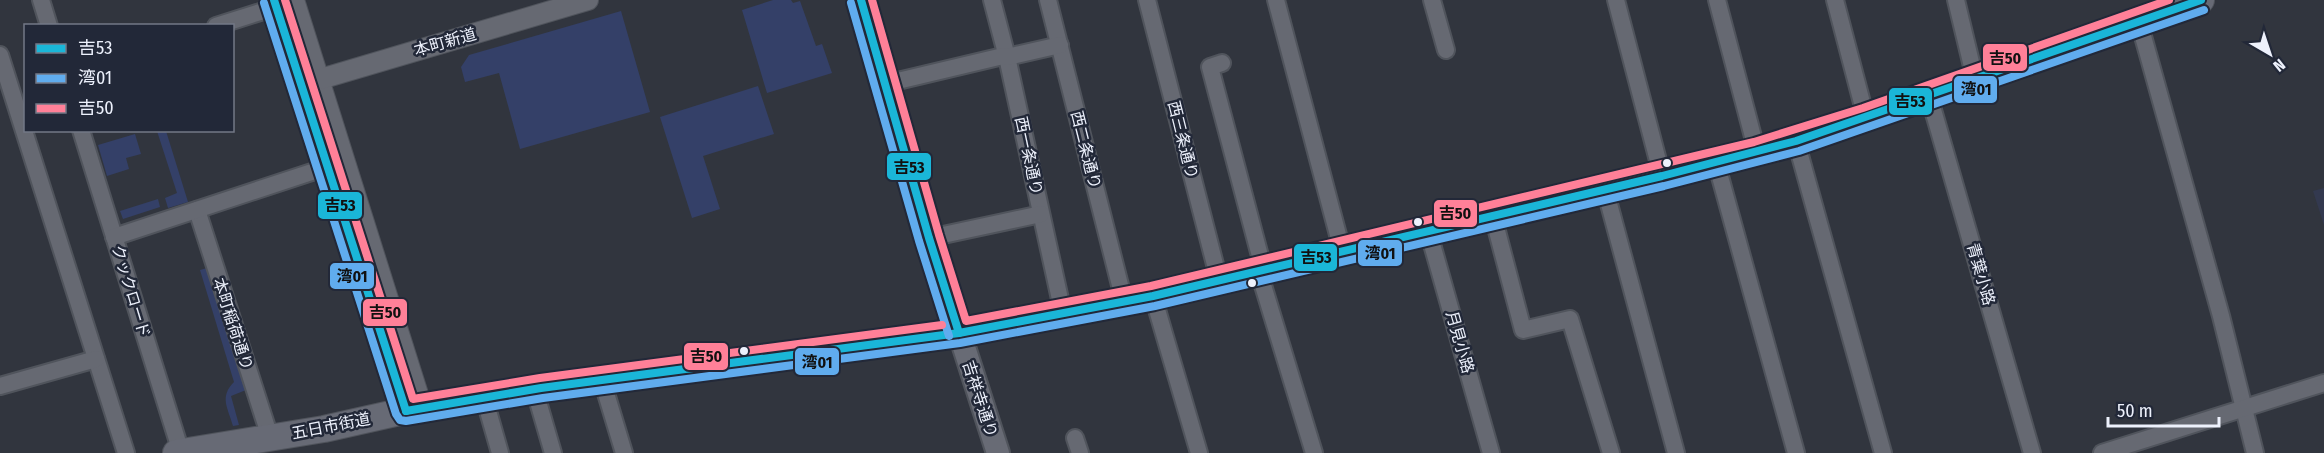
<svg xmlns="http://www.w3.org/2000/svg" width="2324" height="453" font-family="'Fira Sans Condensed','Noto Sans JP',sans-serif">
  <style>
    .built { fill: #33394f }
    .green { fill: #344068 }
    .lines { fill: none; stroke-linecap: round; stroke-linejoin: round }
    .minor-casing { stroke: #50545c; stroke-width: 20 }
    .tertiary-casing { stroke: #50545c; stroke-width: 22 }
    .secondary-casing { stroke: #50545c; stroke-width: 26 }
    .primary-casing { stroke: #50545c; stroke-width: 28 }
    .minor { stroke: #666972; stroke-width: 16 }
    .tertiary { stroke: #666972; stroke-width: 20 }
    .secondary { stroke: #686b75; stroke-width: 22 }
    .primary { stroke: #676a75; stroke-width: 26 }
    .bus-1-casing { stroke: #222838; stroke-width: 12 }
    .bus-2-casing { stroke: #222838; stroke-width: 12 }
    .bus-3-casing { stroke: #222838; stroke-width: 12 }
    .bus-1 { stroke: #1ab6d8; stroke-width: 8 }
    .bus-2 { stroke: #60acee; stroke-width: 8 }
    .bus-3 { stroke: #ff8098; stroke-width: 8 }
    .bus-dot { fill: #edf1fc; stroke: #222838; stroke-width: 2 }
    .labels { text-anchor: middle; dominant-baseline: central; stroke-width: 5; stroke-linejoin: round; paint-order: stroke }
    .street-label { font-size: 16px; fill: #edf1fc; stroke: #222838 }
    .line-badge { stroke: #222838; stroke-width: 2 }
    .pale-badge-label { font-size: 16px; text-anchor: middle; font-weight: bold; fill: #111 }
  </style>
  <rect width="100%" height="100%" fill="#31353e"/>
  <path class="built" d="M2324,188V225L2313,191Z"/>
  <g class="green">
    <path d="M773,0H791L793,3L800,1L816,46L822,44L832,73L767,93L742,10Z"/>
    <path d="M621,11L650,112L520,149L499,73L465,82L461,67L469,55Z"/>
    <path d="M758,86L774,134L703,156L720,209L692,218L660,117Z"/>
    <path d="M157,131H166L188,202L168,208L165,198L177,193Z"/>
    <path d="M135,134L141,154L126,158L129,169L107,176L98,145Z"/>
    <path d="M158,199L160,207L123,219L120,211Z"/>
    <path d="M207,268L246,390L231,396L239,425L233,426C228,408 219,397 234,382L200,270Z"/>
  </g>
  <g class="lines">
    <defs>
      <g id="minor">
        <path d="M41,0L49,26"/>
        <path d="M992,0L1007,57L1063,313"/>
        <path d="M1048,0L1124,301"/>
        <path d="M1147,0L1219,280"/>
        <path d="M1276,0L1342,250"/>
        <path d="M1432,0L1446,50"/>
        <path d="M1616,0L1662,176"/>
        <path d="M1717,0L1757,152"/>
        <path d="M1835,0L1866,118"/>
        <path d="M1956,0L1975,79"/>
        <path d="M2139,22L2221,316L2255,453"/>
        <path d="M216,26L276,7"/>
        <path d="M0,55L126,453"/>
        <path d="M1222,63L1210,67L1260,256L1262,282L1314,453"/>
        <path d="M885,84L1003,56L1007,57L1060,45"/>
        <path d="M1929,96L2032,453"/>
        <path d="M81,130L181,452"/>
        <path d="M1796,141L1883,453"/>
        <path d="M1716,162L1796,453"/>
        <path d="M1605,189L1676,453"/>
        <path d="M197,210L270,437"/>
        <path d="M1493,216L1523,330L1570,319L1611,453"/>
        <path d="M1428,230L1491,453"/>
        <path d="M114,237L327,167"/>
        <path d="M929,238L1041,214"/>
        <path d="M1153,296L1199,453"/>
        <path d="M602,380L624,453"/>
        <path d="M0,386L96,359"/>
        <path d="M484,397L500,453"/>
        <path d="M539,405L553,453"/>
        <path d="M1075,438L1080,453"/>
        <path d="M2102,453L2324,383"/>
      </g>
      <g id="tertiary">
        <path d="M274,0L406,411"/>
        <path d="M294,0L422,407"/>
        <path d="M307,83L588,0"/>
      </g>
      <path id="secondary" d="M861,0L929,238L998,453"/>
      <path id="primary" d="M176,453L324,429L422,407L541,388L959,333L1153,296L1662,176L1796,141L2201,0"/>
    </defs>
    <use href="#minor" class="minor-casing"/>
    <use href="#tertiary" class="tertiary-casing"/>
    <use href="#secondary" class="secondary-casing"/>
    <use href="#primary" class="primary-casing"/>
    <use href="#minor" class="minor"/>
    <use href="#tertiary" class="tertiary"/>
    <use href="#secondary" class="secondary"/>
    <use href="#primary" class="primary"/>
    <defs>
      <g id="bus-1">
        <path d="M274,0L406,411"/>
        <path d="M861,0L929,238L959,333"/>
        <path d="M406,411L541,388L959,333L1153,296L1662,176L1796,141L2201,0"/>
      </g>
      <g id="bus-2">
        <path d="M264,3L396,414L400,420L406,421L543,398L960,343L1155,306L1664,186L1799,151L2204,10"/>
        <path d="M851,3L919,241L949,336"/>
      </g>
      <g id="bus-3">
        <path d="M285,0L413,399L540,378L942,325"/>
        <path d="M872,0L939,235L966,321L1151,286L1754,142L1863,108L2169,0"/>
      </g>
    </defs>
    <use href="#bus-1" class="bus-1-casing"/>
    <use href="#bus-2" class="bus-2-casing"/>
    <use href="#bus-3" class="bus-3-casing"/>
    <use href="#bus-1" class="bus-1"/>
    <use href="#bus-2" class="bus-2"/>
    <use href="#bus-3" class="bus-3"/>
  </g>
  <g class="bus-dot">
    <circle cx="1667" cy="163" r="5"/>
    <circle cx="1418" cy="222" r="5"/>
    <circle cx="1252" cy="283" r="5"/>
    <circle cx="744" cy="351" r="5"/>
  </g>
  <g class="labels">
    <g class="street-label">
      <text transform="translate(445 42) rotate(-16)">本町新道</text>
      <text transform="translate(1183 140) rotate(76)">西三条通り</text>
      <text transform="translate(1086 150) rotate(76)">西二条通り</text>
      <text transform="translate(1029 156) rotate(78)">西一条通り</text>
      <text transform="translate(1981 274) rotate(74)">青葉小路</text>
      <text transform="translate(131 291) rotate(73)">クックロード</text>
      <text transform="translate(233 324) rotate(72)">本町稲荷通り</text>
      <text transform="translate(1460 342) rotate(74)">月見小路</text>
      <text transform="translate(980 399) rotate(72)">吉祥寺通り</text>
      <text transform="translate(331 426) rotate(-11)">五日市街道</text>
    </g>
  </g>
  <g class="line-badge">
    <rect x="1982" y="43" width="46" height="29" rx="6" fill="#ff8098"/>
    <rect x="1953" y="75" width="45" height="29" rx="6" fill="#60acee"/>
    <rect x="1888" y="87" width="45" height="29" rx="6" fill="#1ab6d8"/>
    <rect x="886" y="152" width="46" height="29" rx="6" fill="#1ab6d8"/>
    <rect x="317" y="191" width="46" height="29" rx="6" fill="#1ab6d8"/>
    <rect x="1433" y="199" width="45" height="29" rx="6" fill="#ff8098"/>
    <rect x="1357" y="239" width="46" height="28" rx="6" fill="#60acee"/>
    <rect x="1293" y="243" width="45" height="29" rx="6" fill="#1ab6d8"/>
    <rect x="329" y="262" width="46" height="28" rx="6" fill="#60acee"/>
    <rect x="362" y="298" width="46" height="29" rx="6" fill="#ff8098"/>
    <rect x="683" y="342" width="46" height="29" rx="6" fill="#ff8098"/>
    <rect x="794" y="347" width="46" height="29" rx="6" fill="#60acee"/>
  </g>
  <g class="pale-badge-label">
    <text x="2005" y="64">吉50</text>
    <text x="1976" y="95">湾01</text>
    <text x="1910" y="107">吉53</text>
    <text x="909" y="173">吉53</text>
    <text x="340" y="211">吉53</text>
    <text x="1455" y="219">吉50</text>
    <text x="1380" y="259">湾01</text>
    <text x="1316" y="263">吉53</text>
    <text x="352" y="282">湾01</text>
    <text x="385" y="318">吉50</text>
    <text x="706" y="362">吉50</text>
    <text x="817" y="368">湾01</text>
  </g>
  <rect x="24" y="24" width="210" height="108" fill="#222838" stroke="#737886" stroke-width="1.5"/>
  <rect x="36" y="44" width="30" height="9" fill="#1ab6d8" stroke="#737886" stroke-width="1.5"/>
  <text x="78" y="54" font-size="18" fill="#edf1fc">吉53</text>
  <rect x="36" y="74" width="30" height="9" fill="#60acee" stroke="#737886" stroke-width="1.5"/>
  <text x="78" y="84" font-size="18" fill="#edf1fc">湾01</text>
  <rect x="36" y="104" width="30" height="9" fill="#ff8098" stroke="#737886" stroke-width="1.5"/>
  <text x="78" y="114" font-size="18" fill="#edf1fc">吉50</text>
  <g transform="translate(2270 54) rotate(141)" stroke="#222838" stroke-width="4.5" paint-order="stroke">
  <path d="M0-4.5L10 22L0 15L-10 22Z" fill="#edf1fc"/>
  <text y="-9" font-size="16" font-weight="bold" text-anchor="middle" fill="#edf1fc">N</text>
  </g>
  <path d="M2108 417v9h111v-9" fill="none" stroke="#edf1fc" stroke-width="3"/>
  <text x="2117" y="417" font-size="18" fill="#edf1fc" stroke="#222838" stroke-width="4.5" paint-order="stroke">50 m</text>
</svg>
